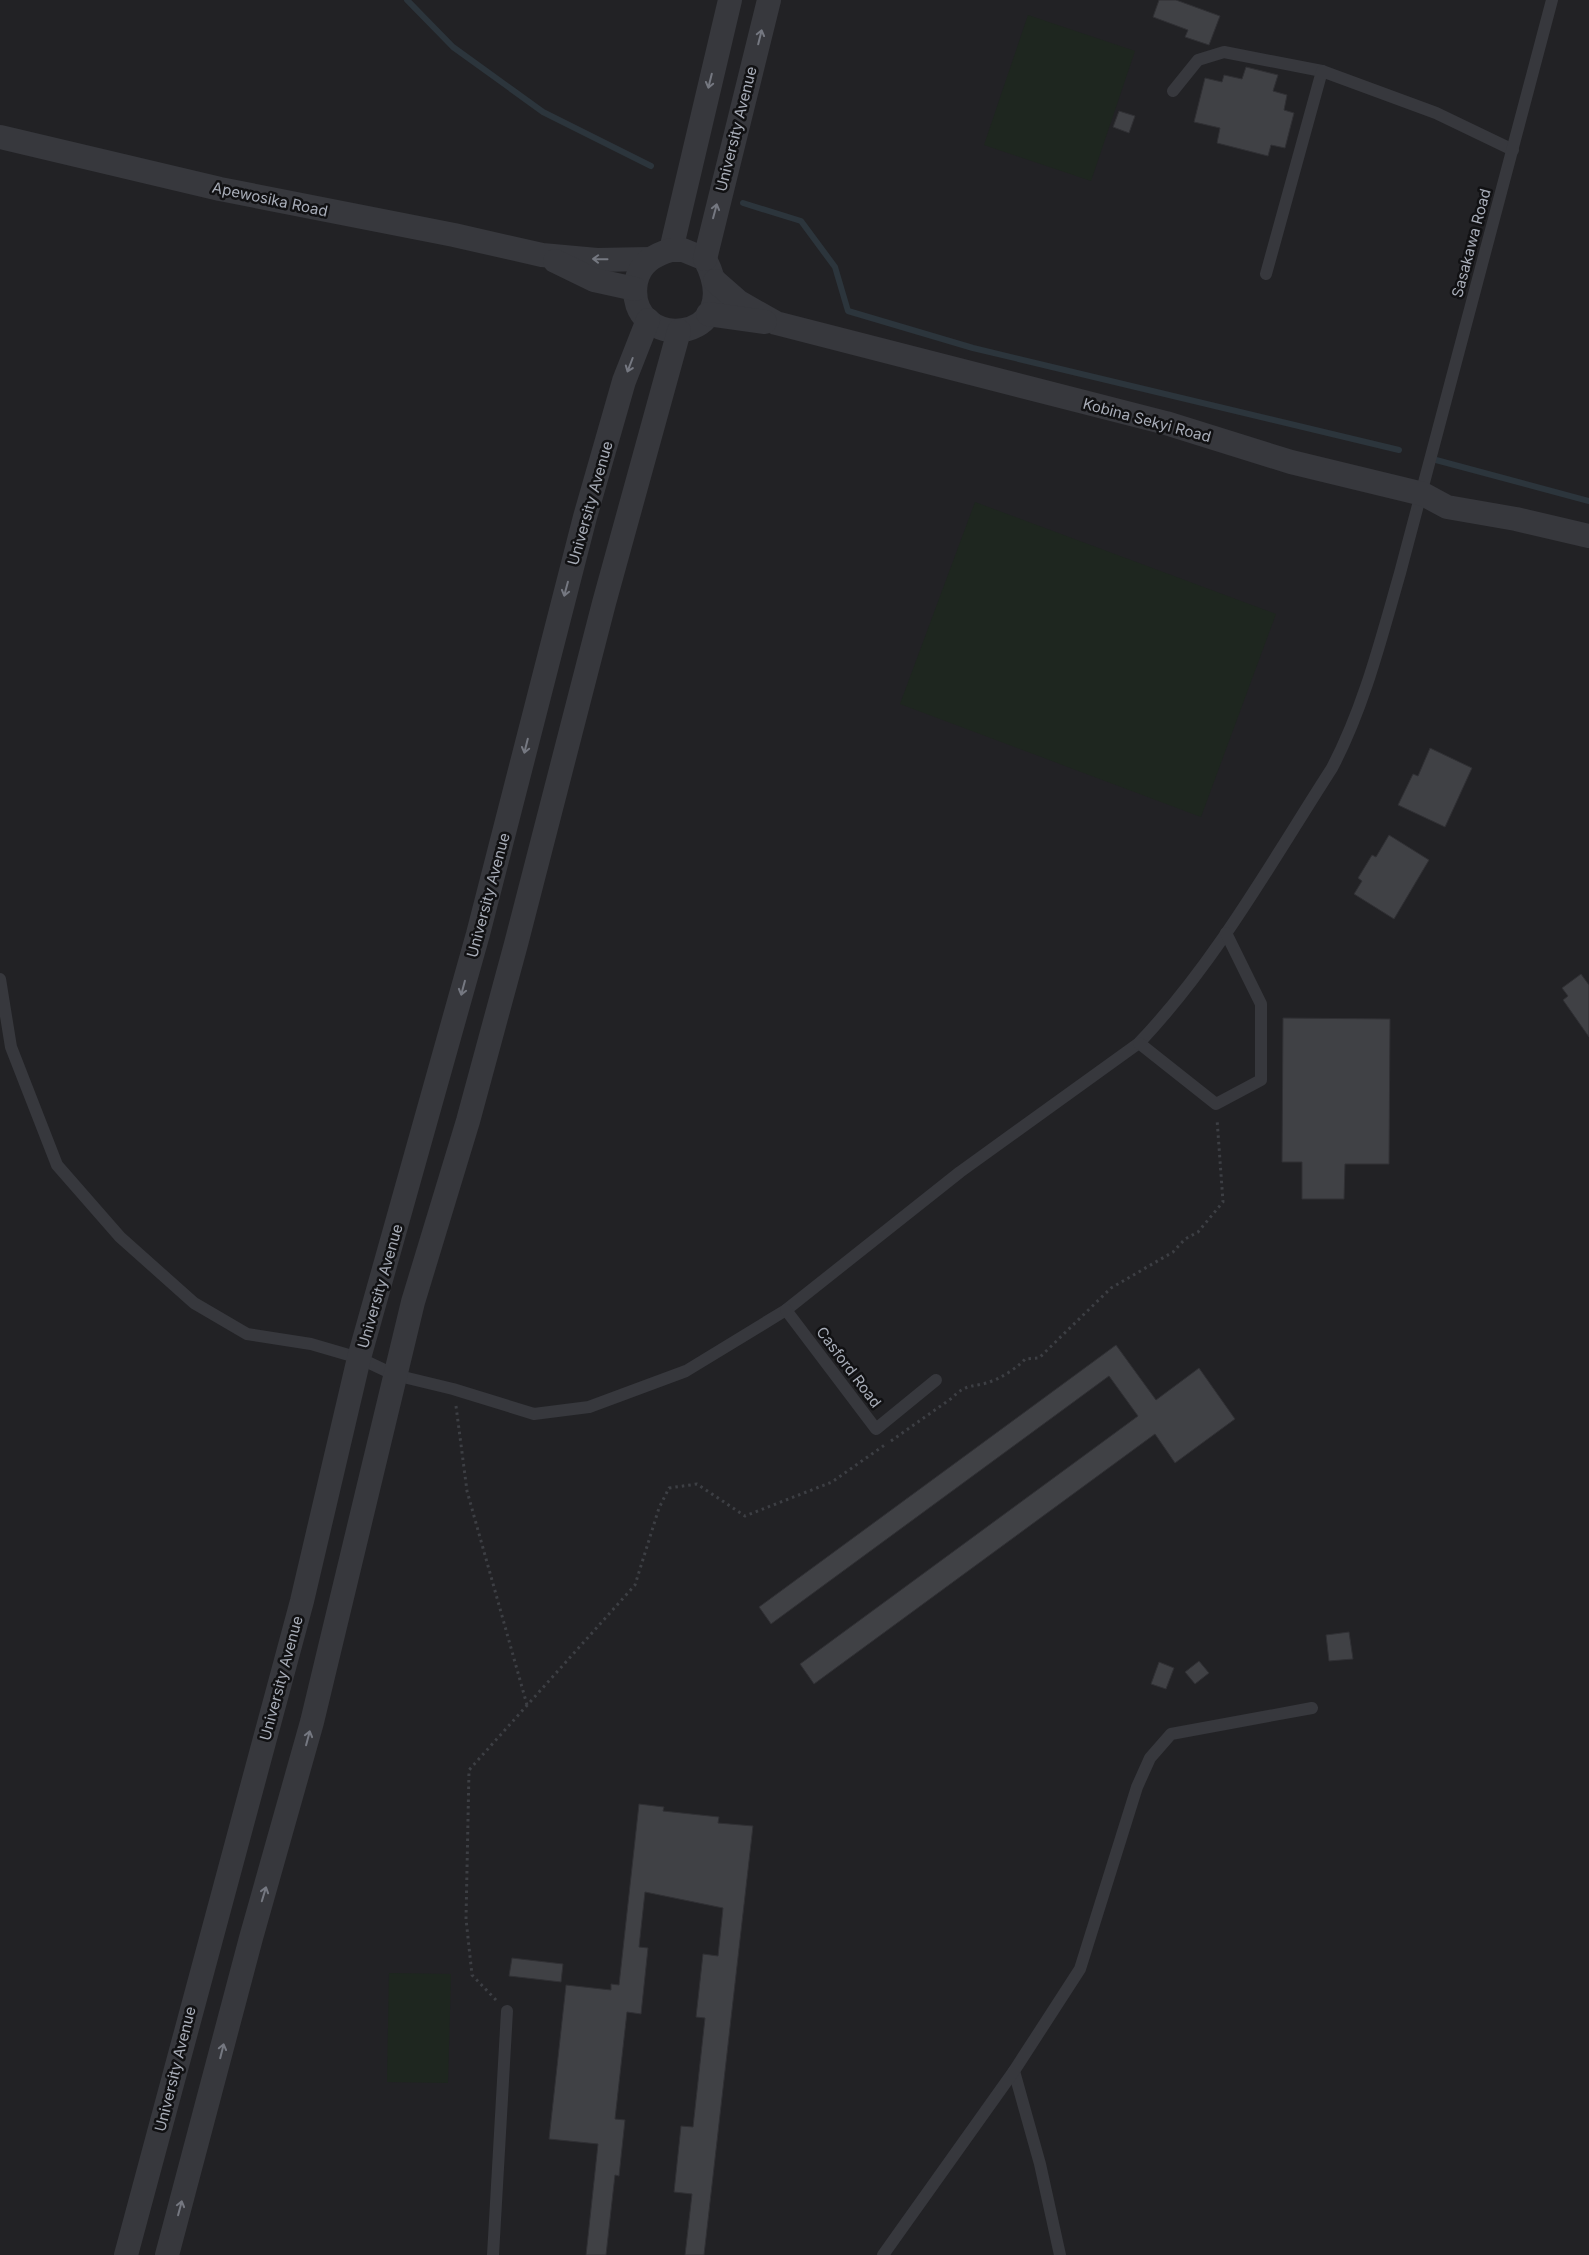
<svg xmlns="http://www.w3.org/2000/svg" width="1589" height="2255" font-family="Inter,sans-serif">
  <style>
    .built { fill: #222225 }
    .green { fill: #1e261f }
    .lines { fill: none; stroke-linecap: round; stroke-linejoin: round }
    .stream { stroke: #2c353c; stroke-width: 6 }
    .building { fill: #404145; stroke: #303034 }
    .path { stroke: #3d3f44; stroke-width: 3; stroke-dasharray: 2.5 4; stroke-linecap: butt }
    .service { stroke: #37383d; stroke-width: 12 }
    .minor { stroke: #37383d; stroke-width: 24 }
    .oneway { stroke: #757881 }
    .labels { text-anchor: middle; dominant-baseline: central; stroke-width: 5; stroke-linejoin: round; paint-order: stroke }
    .street-label { font-size: 15px; fill: #a8adb8; stroke: #111113 }
  </style>
  <rect width="100%" height="100%" fill="#161618"/>
  <rect class="built" x="0" y="0" width="1589" height="2255"/>
  <g class="green">
    <path d="M1028,15L1135,51L1091,181L984,145Z"/>
    <path d="M975,502L1276,614L1201,817L900,704Z"/>
    <path d="M389,1973L451,1974L448,2083L387,2082Z"/>
  </g>
  <g class="lines">
    <g class="stream">
      <path d="M407,0L453,47L543,112L651,166"/>
      <path d="M743,203L801,221L835,267L848,311L973,348L1399,450"/>
      <path d="M1436,460L1589,501"/>
    </g>
  </g>
  <g class="building">
    <path d="M1159,0H1176L1220,16L1209,45L1185,37L1188,30L1153,17Z"/>
    <path d="M1246,67L1278,75L1273,91L1287,95L1284,110L1294,113L1285,148L1271,145L1268,156L1217,143L1220,128L1194,122L1205,78L1222,82L1224,75L1242,79Z"/>
    <path d="M1119,111L1135,116L1129,133L1113,127Z"/>
    <path d="M1430,748L1472,768L1445,827L1398,805L1413,774L1418,776Z"/>
    <path d="M1389,835L1429,860L1394,919L1354,894L1362,881L1358,878L1372,855L1376,857Z"/>
    <path d="M1581,974L1589,985V1037L1563,1000L1568,996L1562,988Z"/>
    <path d="M1283,1018L1390,1019L1389,1164H1345L1344,1199H1302V1162H1282Z"/>
    <path d="M1116,1345L1156,1400L1199,1368L1235,1419L1175,1463L1155,1434L814,1684L800,1664L1138,1416L1109,1376L771,1624L759,1607Z"/>
    <path d="M1349,1632L1353,1659L1329,1661L1326,1635Z"/>
    <path d="M1199,1661L1209,1673L1195,1684L1185,1672Z"/>
    <path d="M1159,1662L1174,1668L1166,1689L1151,1684Z"/>
    <path d="M639,1804L664,1807L663,1811L719,1817L718,1823L753,1826L704,2255H685L692,2194L674,2192L681,2126L693,2127L705,2018L696,2017L703,1954L718,1956L723,1908L645,1892L639,1947L648,1948L641,2014L627,2012L615,2119L625,2120L619,2176L615,2175L606,2255H586L598,2144L549,2139L566,1985L611,1990V1984L619,1985Z"/>
    <path d="M512,1958L563,1964L561,1982L509,1976Z"/>
  </g>
  <g class="lines">
    <g class="path">
      <path d="M456,1406L467,1491L527,1705"/>
      <path d="M891,1441L952,1398C967,1382 975,1388 992,1381C1000,1379 1021,1365 1025,1359L1039,1358L1111,1288L1173,1252L1185,1239L1198,1232L1223,1202L1217,1119"/>
      <path d="M496,2000L472,1975L466,1919L469,1770L635,1585L659,1508L669,1488L697,1484L745,1516L832,1482L886,1444"/>
    </g>
    <g class="service">
      <path d="M1173,91L1198,60L1224,52L1322,71"/>
      <path d="M1266,274L1322,71L1436,113L1513,150"/>
      <path d="M0,979L11,1047L57,1165L120,1237L194,1303L247,1334L311,1344L359,1358L395,1375L453,1389L534,1414L589,1407L686,1371L786,1310L960,1172L1139,1043C1216,962 1272,861 1332,768C1364,707 1381,639 1400,573L1552,0"/>
      <path d="M1139,1043L1216,1104L1261,1080V1004L1226,933"/>
      <path d="M786,1310L876,1429L936,1380"/>
      <path d="M1014,2071L1040,2164L1060,2255"/>
      <path d="M493,2255L507,2011"/>
      <path d="M883,2255L1014,2071L1080,1969L1137,1787L1150,1758L1171,1734L1312,1708"/>
    </g>
    <g class="minor">
      <path d="M0,137L220,189L454,235L542,255L597,260L649,259"/>
      <path d="M671,250L730,0"/>
      <path d="M671,250H683L705,259C750,347 624,353 636,282C640,263 654,255 671,250Z"/>
      <path d="M705,259L769,0"/>
      <path d="M555,261L594,280L635,289"/>
      <path d="M715,281L739,302L776,323L1166,423L1291,462L1423,494L1447,507L1516,519L1589,536"/>
      <path d="M708,314L765,322"/>
      <path d="M126,2255L302,1601L359,1358L478,934L585,517L624,381L648,320"/>
      <path d="M167,2255L251,1938L312,1722L413,1302L468,1121L516,944L604,603L679,331"/>
    </g>
  </g>
  <defs><path id="oneway-shaft" d="M-6 0H5M1.5-3L5.5 0L1.5 3" fill="none" stroke-width="1.6" stroke-linecap="round" stroke-linejoin="round" transform="scale(1.25)"/></defs>
  <g class="oneway">
    <use href="#oneway-shaft" transform="translate(760 37) rotate(-76)"/>
    <use href="#oneway-shaft" transform="translate(710 81) rotate(104)"/>
    <use href="#oneway-shaft" transform="translate(715 211) rotate(-75)"/>
    <use href="#oneway-shaft" transform="translate(600 259) rotate(-179)"/>
    <use href="#oneway-shaft" transform="translate(630 365) rotate(111)"/>
    <use href="#oneway-shaft" transform="translate(566 589) rotate(105)"/>
    <use href="#oneway-shaft" transform="translate(526 746) rotate(104)"/>
    <use href="#oneway-shaft" transform="translate(463 988) rotate(105)"/>
    <use href="#oneway-shaft" transform="translate(308 1738) rotate(-75)"/>
    <use href="#oneway-shaft" transform="translate(264 1894) rotate(-73)"/>
    <use href="#oneway-shaft" transform="translate(222 2051) rotate(-76)"/>
    <use href="#oneway-shaft" transform="translate(180 2208) rotate(-75)"/>
  </g>
  <g class="labels">
    <g class="street-label">
      <text transform="translate(736 129) rotate(-76)">University Avenue</text>
      <text transform="translate(270 199) rotate(12)">Apewosika Road</text>
      <text transform="translate(1471 243) rotate(-75)">Sasakawa Road</text>
      <text transform="translate(1147 420) rotate(15)">Kobina Sekyi Road</text>
      <text transform="translate(590 503) rotate(-74)">University Avenue</text>
      <text transform="translate(488 895) rotate(-75)">University Avenue</text>
      <text transform="translate(380 1286) rotate(-74)">University Avenue</text>
      <text transform="translate(849 1367) rotate(53)">Casford Road</text>
      <text transform="translate(281 1678) rotate(-75)">University Avenue</text>
      <text transform="translate(175 2069) rotate(-76)">University Avenue</text>
    </g>
  </g>
</svg>
